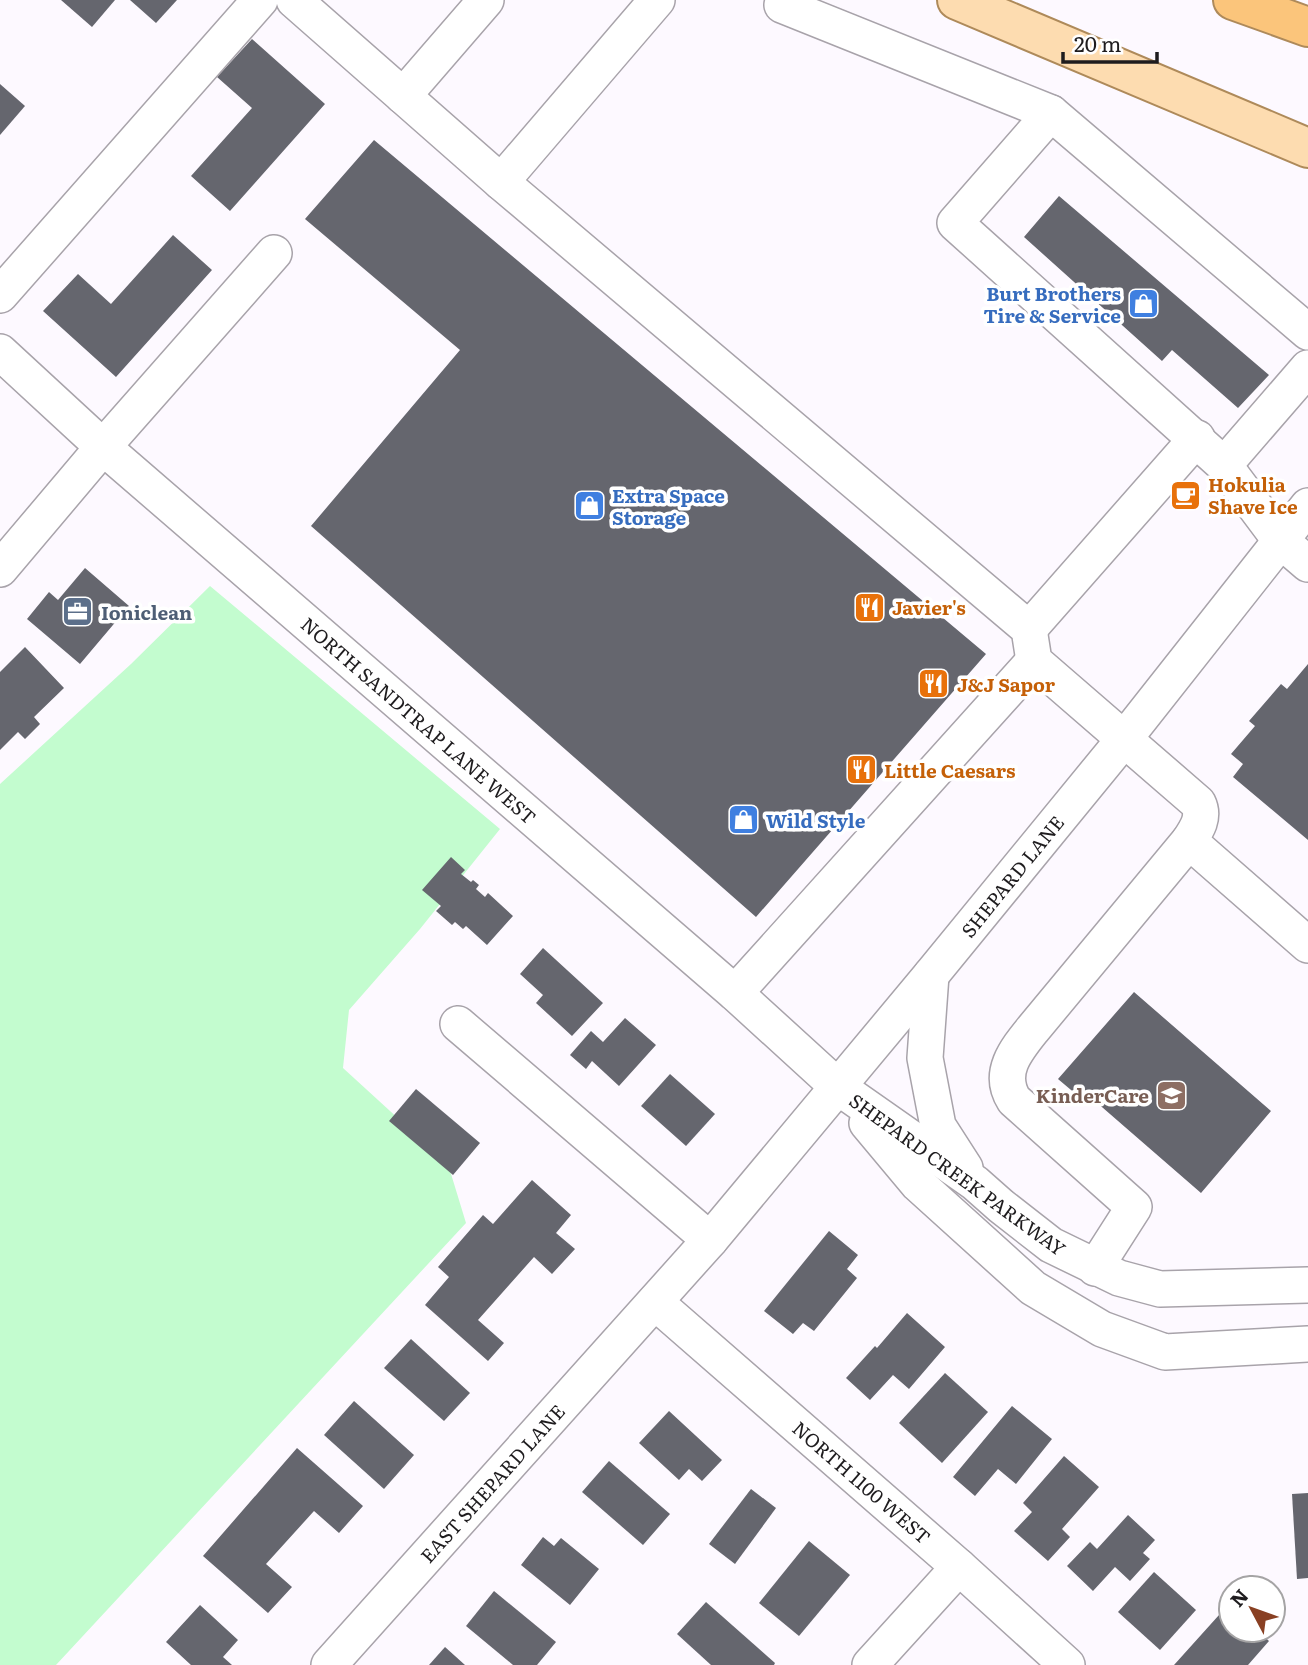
<svg xmlns="http://www.w3.org/2000/svg" width="1308" height="1665" font-family="Literata,serif">
  <style>
    .green { fill: #c3fccf }
    .building { fill: #65666e }
    .lines { fill: none; stroke-linecap: round; stroke-linejoin: round }
    .minor-casing { stroke: #a8a3aa; stroke-width: 38 }
    .major-casing { stroke: #ae8a5a; stroke-width: 42 }
    .highway-casing { stroke: #ae8a5a; stroke-width: 42 }
    .minor { stroke: #fff; stroke-width: 35 }
    .major { stroke: #fddcb0; stroke-width: 38 }
    .highway { stroke: #fbc57b; stroke-width: 38 }
    .labels { text-anchor: middle; dominant-baseline: central; stroke-width: 7; stroke-linejoin: round; paint-order: stroke }
    .shop-label { font-size: 19px; font-weight: bold; fill: #366cbe; stroke: #fff; text-anchor: start }
    .food-label { font-size: 19px; font-weight: bold; fill: #c56008; stroke: #fff; text-anchor: start }
    .service-label { font-size: 19px; font-weight: bold; fill: #4e5e75; stroke: #fff; text-anchor: start }
    .street-label { font-size: 19px; fill: #1e1c1e; stroke: #fff }
    .education-label { font-size: 19px; font-weight: bold; fill: #785e54; stroke: #fff; text-anchor: end }
  </style>
  <rect width="100%" height="100%" fill="#fdf9ff"/>
  <path class="green" d="M210,586L500,829L420,929L349,1010L343,1068L448,1164L466,1223L56,1665H0V784L131,664Z"/>
  <g class="building">
    <path d="M61,0H115L92,27Z"/>
    <path d="M130,0H177L156,23Z"/>
    <path d="M252,39L325,104L230,211L191,176L252,108L217,77Z"/>
    <path d="M0,84L25,106L0,135Z"/>
    <path d="M374,140L986,654L756,917L311,526L460,350L305,219Z"/>
    <path d="M1059,196L1269,375L1238,408L1172,350L1162,361L1024,237Z"/>
    <path d="M173,235L212,270L116,377L43,311L78,274L111,304Z"/>
    <path d="M1181,484L1198,496L1189,508L1172,493Z"/>
    <path d="M85,568L129,606L80,664L27,619L49,592L58,600Z"/>
    <path d="M25,647L64,688L34,717L40,724L25,739L18,732L0,750V672Z"/>
    <path d="M1308,664V840L1233,777L1243,764L1231,754L1255,726L1249,721L1281,684L1287,689Z"/>
    <path d="M451,857L465,870L461,874L471,882L473,880L479,885L476,889L485,897L488,893L513,916L487,945L466,926L463,929L455,922L452,925L436,911L441,906L422,890Z"/>
    <path d="M543,948L603,1003L572,1036L536,1003L543,995L520,974Z"/>
    <path d="M1134,992L1271,1111L1201,1193L1095,1101L1090,1106L1058,1079Z"/>
    <path d="M625,1018L656,1045L619,1086L592,1061L586,1069L570,1055L591,1031L603,1042Z"/>
    <path d="M670,1074L715,1114L686,1146L641,1106Z"/>
    <path d="M416,1089L480,1143L453,1175L389,1121Z"/>
    <path d="M532,1180L571,1215L556,1233L575,1249L552,1274L534,1257L478,1320L504,1343L488,1361L425,1305L449,1277L438,1267L483,1215L493,1224Z"/>
    <path d="M829,1231L858,1255L847,1269L857,1278L814,1331L803,1323L793,1334L764,1311Z"/>
    <path d="M907,1313L945,1347L909,1389L893,1375L870,1400L846,1378L875,1346L877,1348Z"/>
    <path d="M411,1339L470,1393L444,1421L384,1368Z"/>
    <path d="M945,1373L988,1412L942,1463L899,1423Z"/>
    <path d="M354,1401L414,1455L384,1489L324,1435Z"/>
    <path d="M1012,1406L1052,1439L1016,1484L998,1469L975,1496L953,1477Z"/>
    <path d="M669,1411L722,1460L702,1481L689,1469L679,1480L639,1443Z"/>
    <path d="M297,1448L363,1506L339,1533L314,1511L266,1564L292,1587L268,1613L203,1556Z"/>
    <path d="M1064,1456L1099,1487L1062,1529L1070,1537L1048,1561L1014,1531L1032,1512L1023,1503Z"/>
    <path d="M609,1461L670,1514L643,1545L582,1492Z"/>
    <path d="M751,1489L776,1508L735,1564L709,1544Z"/>
    <path d="M1308,1493V1578L1297,1579L1292,1494Z"/>
    <path d="M1128,1515L1155,1540L1143,1553L1150,1559L1130,1581L1115,1567L1093,1591L1067,1566L1090,1542L1097,1549Z"/>
    <path d="M543,1537L554,1546L561,1538L599,1569L570,1605L521,1565Z"/>
    <path d="M809,1541L850,1575L799,1636L759,1603Z"/>
    <path d="M1154,1572L1196,1610L1160,1650L1118,1612Z"/>
    <path d="M494,1591L556,1642L537,1665H513L466,1626Z"/>
    <path d="M706,1602L775,1663L774,1665H711L677,1634Z"/>
    <path d="M200,1605L238,1640L223,1657L232,1665H191L166,1642Z"/>
    <path d="M1228,1605L1231,1607V1630H1257L1269,1641L1248,1665H1174Z"/>
    <path d="M445,1647L465,1665H429Z"/>
  </g>
  <g class="lines">
    <defs>
      <g id="minor">
        <path d="M294,0L501,182L1029,629L1034,661L1198,803C1205,817 1197,829 1189,841L1308,945"/>
        <path d="M785,0L782,5L1051,113L1308,332"/>
        <path d="M403,96L486,0"/>
        <path d="M1051,113L955,223L1224,465L1280,540L1308,564"/>
        <path d="M501,182L657,0"/>
        <path d="M0,295L260,0"/>
        <path d="M0,352L103,447L735,993L838,1087L975,1183L1001,1206L1051,1245L1119,1278L1160,1289L1308,1285"/>
        <path d="M1224,465L1308,368"/>
        <path d="M0,569L103,447L274,253"/>
        <path d="M1029,629L1197,438"/>
        <path d="M931,975L925,1058L938,1126L965,1168"/>
        <path d="M735,993L1034,661"/>
        <path d="M458,1024L710,1240"/>
        <path d="M867,1123L918,1184L1033,1288L1102,1329L1165,1352L1308,1344"/>
        <path d="M1095,1268L1134,1207L1014,1100C997,1073 1016,1050 1033,1029L1189,841"/>
        <path d="M655,1302L959,1567L1067,1665"/>
        <path d="M329,1665L710,1240L931,975L1125,738L1308,506"/>
        <path d="M870,1665L959,1567"/>
      </g>
      <path id="major" d="M957,0L1308,148"/>
      <path id="highway" d="M1233,0L1308,27"/>
    </defs>
    <use href="#minor" class="minor-casing"/>
    <use href="#major" class="major-casing"/>
    <use href="#highway" class="highway-casing"/>
    <use href="#minor" class="minor"/>
    <use href="#major" class="major"/>
    <use href="#highway" class="highway"/>
  </g>
  <defs>
    <symbol id="shop-square" viewBox="-11 -11 22 22"><rect x="-9" y="-9" width="18" height="18" rx="4" fill="#3f7fe0" stroke="#fff"/><path d="M-5-2.5h2.3a2.7 3.5 0 0 1 5.4 0H5L5.5 6h-11ZM-1.5-2.5h3a1.5 2.3 0 0 0-3 0Z" fill="#fff"/></symbol>
    <symbol id="cafe-square" viewBox="-11 -11 22 22"><rect x="-9" y="-9" width="18" height="18" rx="4" fill="#e8710a" stroke="#fff"/><path d="M-5.5-4.5H6V0H3Q3 3.5 0 3.5H-2.5Q-5.5 3.5-5.5 0ZM3-3.2v2h1.7v-2ZM-6 4.5H4V6H-6Z" fill="#fff"/></symbol>
    <symbol id="restaurant-square" viewBox="-11 -11 22 22"><rect x="-9" y="-9" width="18" height="18" rx="4" fill="#e8710a" stroke="#fff"/><path d="M-5-6h1v4h1v-4h1v4h1v-4h1v5L-1.5 .5V6h-2V.5L-5-1ZM5-6V6H3V1.5H1.5Q1.5-4 5-6Z" fill="#fff"/></symbol>
    <symbol id="office-square" viewBox="-11 -11 22 22"><rect x="-9" y="-9" width="18" height="18" rx="4" fill="#5c6f8a" stroke="#fff"/><path d="M-6-3h4V-5.5h4V-3h4V5H-6ZM-1-4.5V-3h2v-1.5ZM-6 0V1H6V0Z" fill="#fff"/></symbol>
    <symbol id="school-square" viewBox="-11 -11 22 22"><rect x="-9" y="-9" width="18" height="18" rx="4" fill="#8d6e63" stroke="#fff"/><path d="M0-5L7-2L0 1L-7-2ZM-4 1L0 2.5L4 1V4Q0 6-4 4Z" fill="#fff"/></symbol>
  </defs>
  <g fill-rule="evenodd">
    <use href="#shop-square" x="1126" y="286" width="35" height="35"/>
    <use href="#cafe-square" x="1168" y="478" width="35" height="35"/>
    <use href="#shop-square" x="572" y="488" width="35" height="35"/>
    <use href="#restaurant-square" x="852" y="590" width="35" height="35"/>
    <use href="#office-square" x="60" y="594" width="35" height="35"/>
    <use href="#restaurant-square" x="916" y="666" width="35" height="35"/>
    <use href="#restaurant-square" x="844" y="752" width="35" height="35"/>
    <use href="#shop-square" x="726" y="802" width="35" height="35"/>
    <use href="#school-square" x="1154" y="1078" width="35" height="35"/>
  </g>
  <g class="labels">
    <g class="shop-label">
      <text x="1121" y="293" text-anchor="end">Burt Brothers<tspan x="1121" dy="22">Tire &amp; Service</tspan></text>
      <text x="612" y="495">Extra Space<tspan x="612" dy="22">Storage</tspan></text>
      <text x="766" y="820">Wild Style</text>
    </g>
    <g class="food-label">
      <text x="1208" y="484">Hokulia<tspan x="1208" dy="22">Shave Ice</tspan></text>
      <text x="892" y="607">Javier's</text>
      <text x="957" y="684">J&amp;J Sapor</text>
      <text x="884" y="770">Little Caesars</text>
    </g>
    <g class="service-label">
      <text x="101" y="612">Ioniclean</text>
    </g>
    <g class="street-label">
      <text transform="translate(419 720) rotate(41)">NORTH SANDTRAP LANE WEST</text>
      <text transform="translate(1012 876) rotate(-51)">SHEPARD LANE</text>
      <text transform="translate(958 1174) rotate(36)">SHEPARD CREEK PARKWAY</text>
      <text transform="translate(862 1482) rotate(41)">NORTH 1100 WEST</text>
      <text transform="translate(492 1483) rotate(-48)">EAST SHEPARD LANE</text>
    </g>
    <g class="education-label">
      <text x="1149" y="1095">KinderCare</text>
    </g>
  </g>
  <g transform="translate(1252 1609) rotate(311)"><circle r="33" fill="#ffffff" stroke="#a5a4a5" stroke-width="2"/>
  <path d="M0-5L12 26L0 18L-12 26Z" fill="#894023"/>
  <text y="-10" font-size="19" font-weight="bold" text-anchor="middle" fill="#1e1c1e">N</text>
  </g>
  <path d="M1063 52v10h94v-10" fill="none" stroke="#1e1c1e" stroke-width="3.5"/>
  <text x="1074" y="52" font-size="21" fill="#1e1c1e" stroke="#ffffff" stroke-width="5" paint-order="stroke">20 m</text>
</svg>
